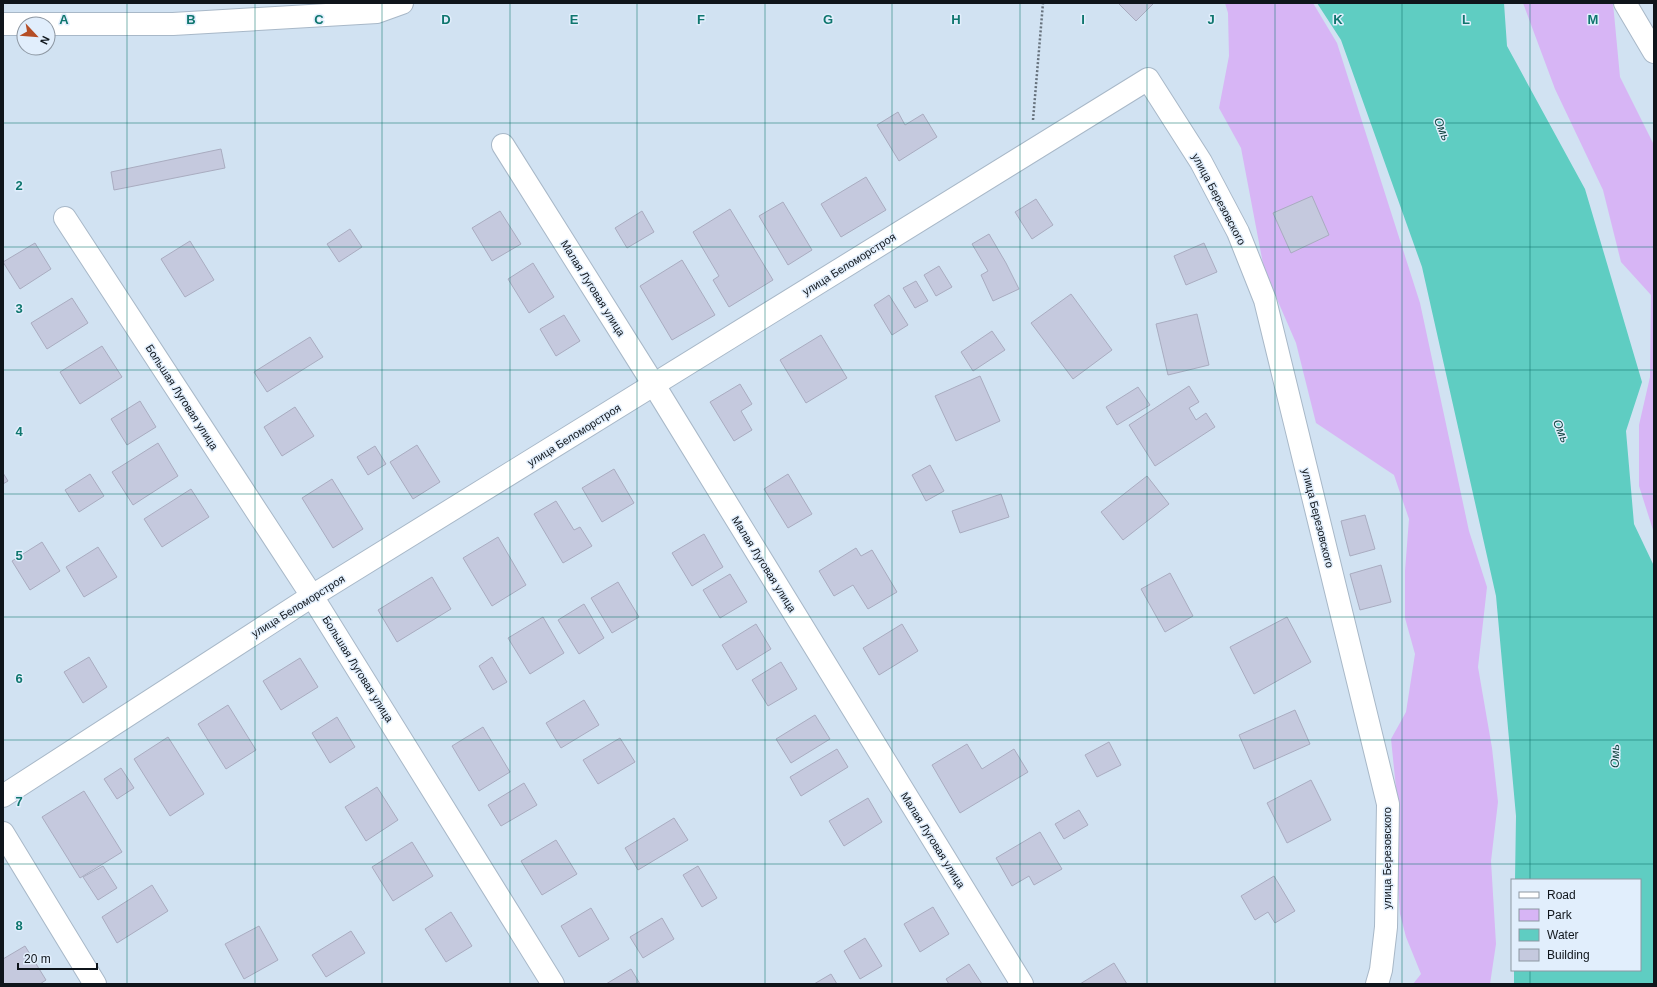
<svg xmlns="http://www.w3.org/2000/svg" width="1657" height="987" font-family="Arial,sans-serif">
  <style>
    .green { fill: #d7b5f5 }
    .water { fill: #5fcdc2 }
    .building { fill: #c5c9de; stroke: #a9acc0 }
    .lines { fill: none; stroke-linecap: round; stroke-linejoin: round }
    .minor-casing { stroke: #a8b8c8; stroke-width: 24 }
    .path { stroke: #67727d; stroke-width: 2.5; stroke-dasharray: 2 2; stroke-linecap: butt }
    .minor { stroke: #fff; stroke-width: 22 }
    .grid { fill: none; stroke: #0f766e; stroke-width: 1; stroke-opacity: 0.55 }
    .labels { text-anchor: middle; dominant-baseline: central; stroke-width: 3; stroke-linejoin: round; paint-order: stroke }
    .street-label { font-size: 11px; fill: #0f151b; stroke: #e1eefc }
    .water-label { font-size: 12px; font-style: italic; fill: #124440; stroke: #e1eefc }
    .grid-label { font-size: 13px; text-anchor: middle; font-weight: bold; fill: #0f766e; stroke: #e1eefc; stroke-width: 3; stroke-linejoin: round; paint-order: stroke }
  </style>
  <rect width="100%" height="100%" fill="#d1e2f2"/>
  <g class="green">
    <path d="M1225,3H1313L1337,43L1420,303L1469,531L1487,587L1478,667L1492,748L1498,802L1491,861L1496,944L1490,984H1413L1421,974L1406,937L1400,914L1397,867L1399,817L1391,739L1406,712L1415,654L1405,618V571L1409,519L1394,475L1316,423L1296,343L1264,269L1241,148L1219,108L1229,56L1228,13Z"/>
    <path d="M1523,3H1613L1620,77L1654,145V533L1639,486V425L1650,377L1651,295L1621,262L1603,190L1555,89Z"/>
  </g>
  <path class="water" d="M1317,3H1504L1507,46L1585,189L1642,382L1626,431L1634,524L1654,566V984H1514V970H1640V880H1515L1516,816L1496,596L1422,267L1341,40Z"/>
  <g class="building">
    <path d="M1118,3H1154L1136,21Z"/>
    <path d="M898,112L905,125L923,114L937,137L899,161L877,125Z"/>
    <path d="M221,149L225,168L114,190L111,172Z"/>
    <path d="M866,177L886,210L841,237L821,204Z"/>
    <path d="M1312,196L1329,235L1291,253L1273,213Z"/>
    <path d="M1036,199L1053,225L1032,239L1015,212Z"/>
    <path d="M783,202L812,250L788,265L759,216Z"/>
    <path d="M730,209L773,280L729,307L713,280L719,276L693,232Z"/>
    <path d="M500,211L521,244L492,261L472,228Z"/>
    <path d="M642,211L654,232L627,248L615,228Z"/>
    <path d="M350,229L362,247L339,262L327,244Z"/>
    <path d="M989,234L1006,263L1019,289L993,301L981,275L988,271L972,244Z"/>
    <path d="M190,241L214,280L185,297L161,259Z"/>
    <path d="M35,243L51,269L20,289L3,262Z"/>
    <path d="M1204,243L1217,272L1186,285L1174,256Z"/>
    <path d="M682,260L715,315L672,340L640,286Z"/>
    <path d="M533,263L554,297L529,313L508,279Z"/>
    <path d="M939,266L952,287L936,296L924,275Z"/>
    <path d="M916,281L928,301L915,308L903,288Z"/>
    <path d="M1071,294L1112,350L1073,379L1031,323Z"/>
    <path d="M889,295L908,325L892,335L874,305Z"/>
    <path d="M72,298L88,323L47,349L31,323Z"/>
    <path d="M1197,314L1209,365L1168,375L1156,324Z"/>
    <path d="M564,315L580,341L556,356L540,329Z"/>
    <path d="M992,331L1005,350L973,371L961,352Z"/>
    <path d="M821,335L847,378L806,403L780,360Z"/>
    <path d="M310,337L323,357L267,392L254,372Z"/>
    <path d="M102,346L122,377L80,404L60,372Z"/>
    <path d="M980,376L1000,421L956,441L935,396Z"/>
    <path d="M740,384L752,404L741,411L752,430L734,441L710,402Z"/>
    <path d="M1189,386L1199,402L1189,408L1196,420L1206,413L1215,427L1155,466L1129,425Z"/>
    <path d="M1138,387L1150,405L1117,425L1106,407Z"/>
    <path d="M140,401L156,427L127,445L111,419Z"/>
    <path d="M295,407L314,436L282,456L264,427Z"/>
    <path d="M158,443L178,476L133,505L112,472Z"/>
    <path d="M417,445L440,482L413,499L390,462Z"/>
    <path d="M375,446L386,464L368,475L357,457Z"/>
    <path d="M930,465L944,491L926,501L912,475Z"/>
    <path d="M614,469L634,503L602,522L582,488Z"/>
    <path d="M3,473L8,481L3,484Z"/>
    <path d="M90,474L104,496L79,512L65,490Z"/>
    <path d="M788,474L812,514L788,528L764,489Z"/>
    <path d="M1147,476L1169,504L1123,540L1101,512Z"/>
    <path d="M332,479L363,529L333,548L302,498Z"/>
    <path d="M191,489L209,517L162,547L144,519Z"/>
    <path d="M1001,494L1009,517L960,533L952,511Z"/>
    <path d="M556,501L574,530L580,527L592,546L563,563L534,514Z"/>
    <path d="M1365,515L1375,549L1350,556L1341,521Z"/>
    <path d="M704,534L723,567L692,586L672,553Z"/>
    <path d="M498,537L526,585L492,606L463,558Z"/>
    <path d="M42,542L60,571L30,590L12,561Z"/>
    <path d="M98,547L117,577L84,597L66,567Z"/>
    <path d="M856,548L861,556L872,550L897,592L868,609L853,585L834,596L819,571Z"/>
    <path d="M1381,565L1391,602L1360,610L1350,574Z"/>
    <path d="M1170,573L1193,616L1165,632L1141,589Z"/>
    <path d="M730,574L747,602L720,618L703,590Z"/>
    <path d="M432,577L451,609L397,642L378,610Z"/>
    <path d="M618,582L639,617L612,633L591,598Z"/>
    <path d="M584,604L604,638L579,654L558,620Z"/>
    <path d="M543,617L564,653L530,674L508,638Z"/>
    <path d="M1287,617L1311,662L1254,694L1230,647Z"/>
    <path d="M756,624L771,649L737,670L722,645Z"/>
    <path d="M902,624L918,651L879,675L863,648Z"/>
    <path d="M89,657L107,687L83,703L64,672Z"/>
    <path d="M492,657L507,682L493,690L479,666Z"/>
    <path d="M300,658L318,687L281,710L263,681Z"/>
    <path d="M781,662L797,689L768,706L752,680Z"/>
    <path d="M584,700L599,725L561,748L546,723Z"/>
    <path d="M228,705L256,750L226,769L198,724Z"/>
    <path d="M1295,710L1310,744L1254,769L1239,735Z"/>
    <path d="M815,715L830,739L791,763L776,739Z"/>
    <path d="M337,717L355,747L330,763L312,733Z"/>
    <path d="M483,727L510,772L479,791L452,746Z"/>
    <path d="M168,737L204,794L170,816L134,759Z"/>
    <path d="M620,738L635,762L598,784L583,760Z"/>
    <path d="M1109,742L1121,765L1097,777L1085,755Z"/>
    <path d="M967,744L982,769L1014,749L1028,772L960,813L932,765Z"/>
    <path d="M837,749L848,767L801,796L790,777Z"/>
    <path d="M121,768L134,788L117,799L104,779Z"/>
    <path d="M1311,780L1331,820L1287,843L1267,803Z"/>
    <path d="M524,783L537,805L501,826L488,805Z"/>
    <path d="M377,787L398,820L366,841L345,807Z"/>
    <path d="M84,791L122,852L80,878L42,817Z"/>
    <path d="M868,798L882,822L844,846L829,821Z"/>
    <path d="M1079,810L1088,825L1064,839L1055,824Z"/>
    <path d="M674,818L688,840L638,870L625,848Z"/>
    <path d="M1040,832L1062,869L1034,885L1029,876L1012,886L996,858Z"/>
    <path d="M556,840L577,874L542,895L521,861Z"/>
    <path d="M412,842L433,876L393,901L372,867Z"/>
    <path d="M103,866L117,888L98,900L83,877Z"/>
    <path d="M698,866L717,898L702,907L683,875Z"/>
    <path d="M1274,876L1295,911L1275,923L1268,912L1255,920L1241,896Z"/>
    <path d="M152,885L168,911L117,943L102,917Z"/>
    <path d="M933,907L949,934L920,952L904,924Z"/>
    <path d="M591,908L609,939L579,957L561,926Z"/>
    <path d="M451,912L472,946L446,962L425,929Z"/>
    <path d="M662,918L674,939L643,958L630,937Z"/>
    <path d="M259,926L278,960L244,979L225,944Z"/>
    <path d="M351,931L365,953L326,977L312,955Z"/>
    <path d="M865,938L882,966L860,979L844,951Z"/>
    <path d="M25,946L46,980L40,984H3V959Z"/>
    <path d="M1114,963L1127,984H1080Z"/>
    <path d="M969,964L982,984H949L946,979Z"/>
    <path d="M631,969L640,984H606Z"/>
    <path d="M831,974L837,984H814Z"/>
  </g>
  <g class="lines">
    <defs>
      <g id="minor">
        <path d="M1625,3L1654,52"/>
        <path d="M3,24H173L377,12L402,3"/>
        <path d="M503,145L654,385L1022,984"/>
        <path d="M65,218L312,596L553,984"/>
        <path d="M3,796L312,596L1148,79L1201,162L1238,232L1265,300L1388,804L1386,927L1381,970L1377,984"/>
        <path d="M3,833L95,984"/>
      </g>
    </defs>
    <use href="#minor" class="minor-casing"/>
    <path class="path" d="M1033,120L1043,3"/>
    <use href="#minor" class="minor"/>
  </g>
  <path class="grid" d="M127,3V984M255,3V984M382,3V984M510,3V984M637,3V984M765,3V984M892,3V984M1020,3V984M1147,3V984M1275,3V984M1402,3V984M1530,3V880M3,123H1654M3,247H1654M3,370H1654M3,494H1654M3,617H1654M3,740H1654M3,864H1654M1530,970V984"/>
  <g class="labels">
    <g class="street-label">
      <text transform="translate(1219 199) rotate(62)">улица Березовского</text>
      <text transform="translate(849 264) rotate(-32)">улица Беломорстроя</text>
      <text transform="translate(593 288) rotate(58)">Малая Луговая улица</text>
      <text transform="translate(182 397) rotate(57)">Большая Луговая улица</text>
      <text transform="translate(574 435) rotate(-32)">улица Беломорстроя</text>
      <text transform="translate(1318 518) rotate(76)">улица Березовского</text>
      <text transform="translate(764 564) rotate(58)">Малая Луговая улица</text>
      <text transform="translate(298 606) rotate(-32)">улица Беломорстроя</text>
      <text transform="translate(358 669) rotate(58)">Большая Луговая улица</text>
      <text transform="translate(933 840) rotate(58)">Малая Луговая улица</text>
      <text transform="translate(1387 858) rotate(-90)">улица Березовского</text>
    </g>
    <g class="water-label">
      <text transform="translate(1442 129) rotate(68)">Омь</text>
      <text transform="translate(1561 431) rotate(68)">Омь</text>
      <text transform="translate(1615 756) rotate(-89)">Омь</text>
    </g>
  </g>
  <g class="grid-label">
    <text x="64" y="24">A</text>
    <text x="191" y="24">B</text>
    <text x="319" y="24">C</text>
    <text x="446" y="24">D</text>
    <text x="574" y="24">E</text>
    <text x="701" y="24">F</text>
    <text x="828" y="24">G</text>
    <text x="956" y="24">H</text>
    <text x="1083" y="24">I</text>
    <text x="1211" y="24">J</text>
    <text x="1338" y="24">K</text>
    <text x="1466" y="24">L</text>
    <text x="1593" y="24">M</text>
    <text x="19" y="190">2</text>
    <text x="19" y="313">3</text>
    <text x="19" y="436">4</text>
    <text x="19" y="560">5</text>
    <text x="19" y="683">6</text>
    <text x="19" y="806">7</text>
    <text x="19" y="930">8</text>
  </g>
  <rect width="1657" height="987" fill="none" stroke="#0f151b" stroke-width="8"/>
  <rect x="1511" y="879" width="130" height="92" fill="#e1eefc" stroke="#8d97a2"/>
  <rect x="1519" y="892" width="20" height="6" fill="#ffffff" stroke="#8d97a2"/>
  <text x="1547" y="899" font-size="12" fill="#0f151b">Road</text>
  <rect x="1519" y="909" width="20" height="12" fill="#d7b5f5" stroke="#8d97a2"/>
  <text x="1547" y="919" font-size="12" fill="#0f151b">Park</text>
  <rect x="1519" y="929" width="20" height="12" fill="#5fcdc2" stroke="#8d97a2"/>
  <text x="1547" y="939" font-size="12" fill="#0f151b">Water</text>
  <rect x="1519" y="949" width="20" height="12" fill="#c5c9de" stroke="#8d97a2"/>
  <text x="1547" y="959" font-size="12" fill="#0f151b">Building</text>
  <g transform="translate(36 36) rotate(116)"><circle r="19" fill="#e1eefc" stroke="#8d97a2"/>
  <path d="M0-3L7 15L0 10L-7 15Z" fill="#b54e26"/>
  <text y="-6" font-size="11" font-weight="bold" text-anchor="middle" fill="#0f151b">N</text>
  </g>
  <path d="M18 963v6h79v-6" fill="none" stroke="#0f151b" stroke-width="2"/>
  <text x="24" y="963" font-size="12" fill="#0f151b" stroke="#e1eefc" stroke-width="3" paint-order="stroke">20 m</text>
</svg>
